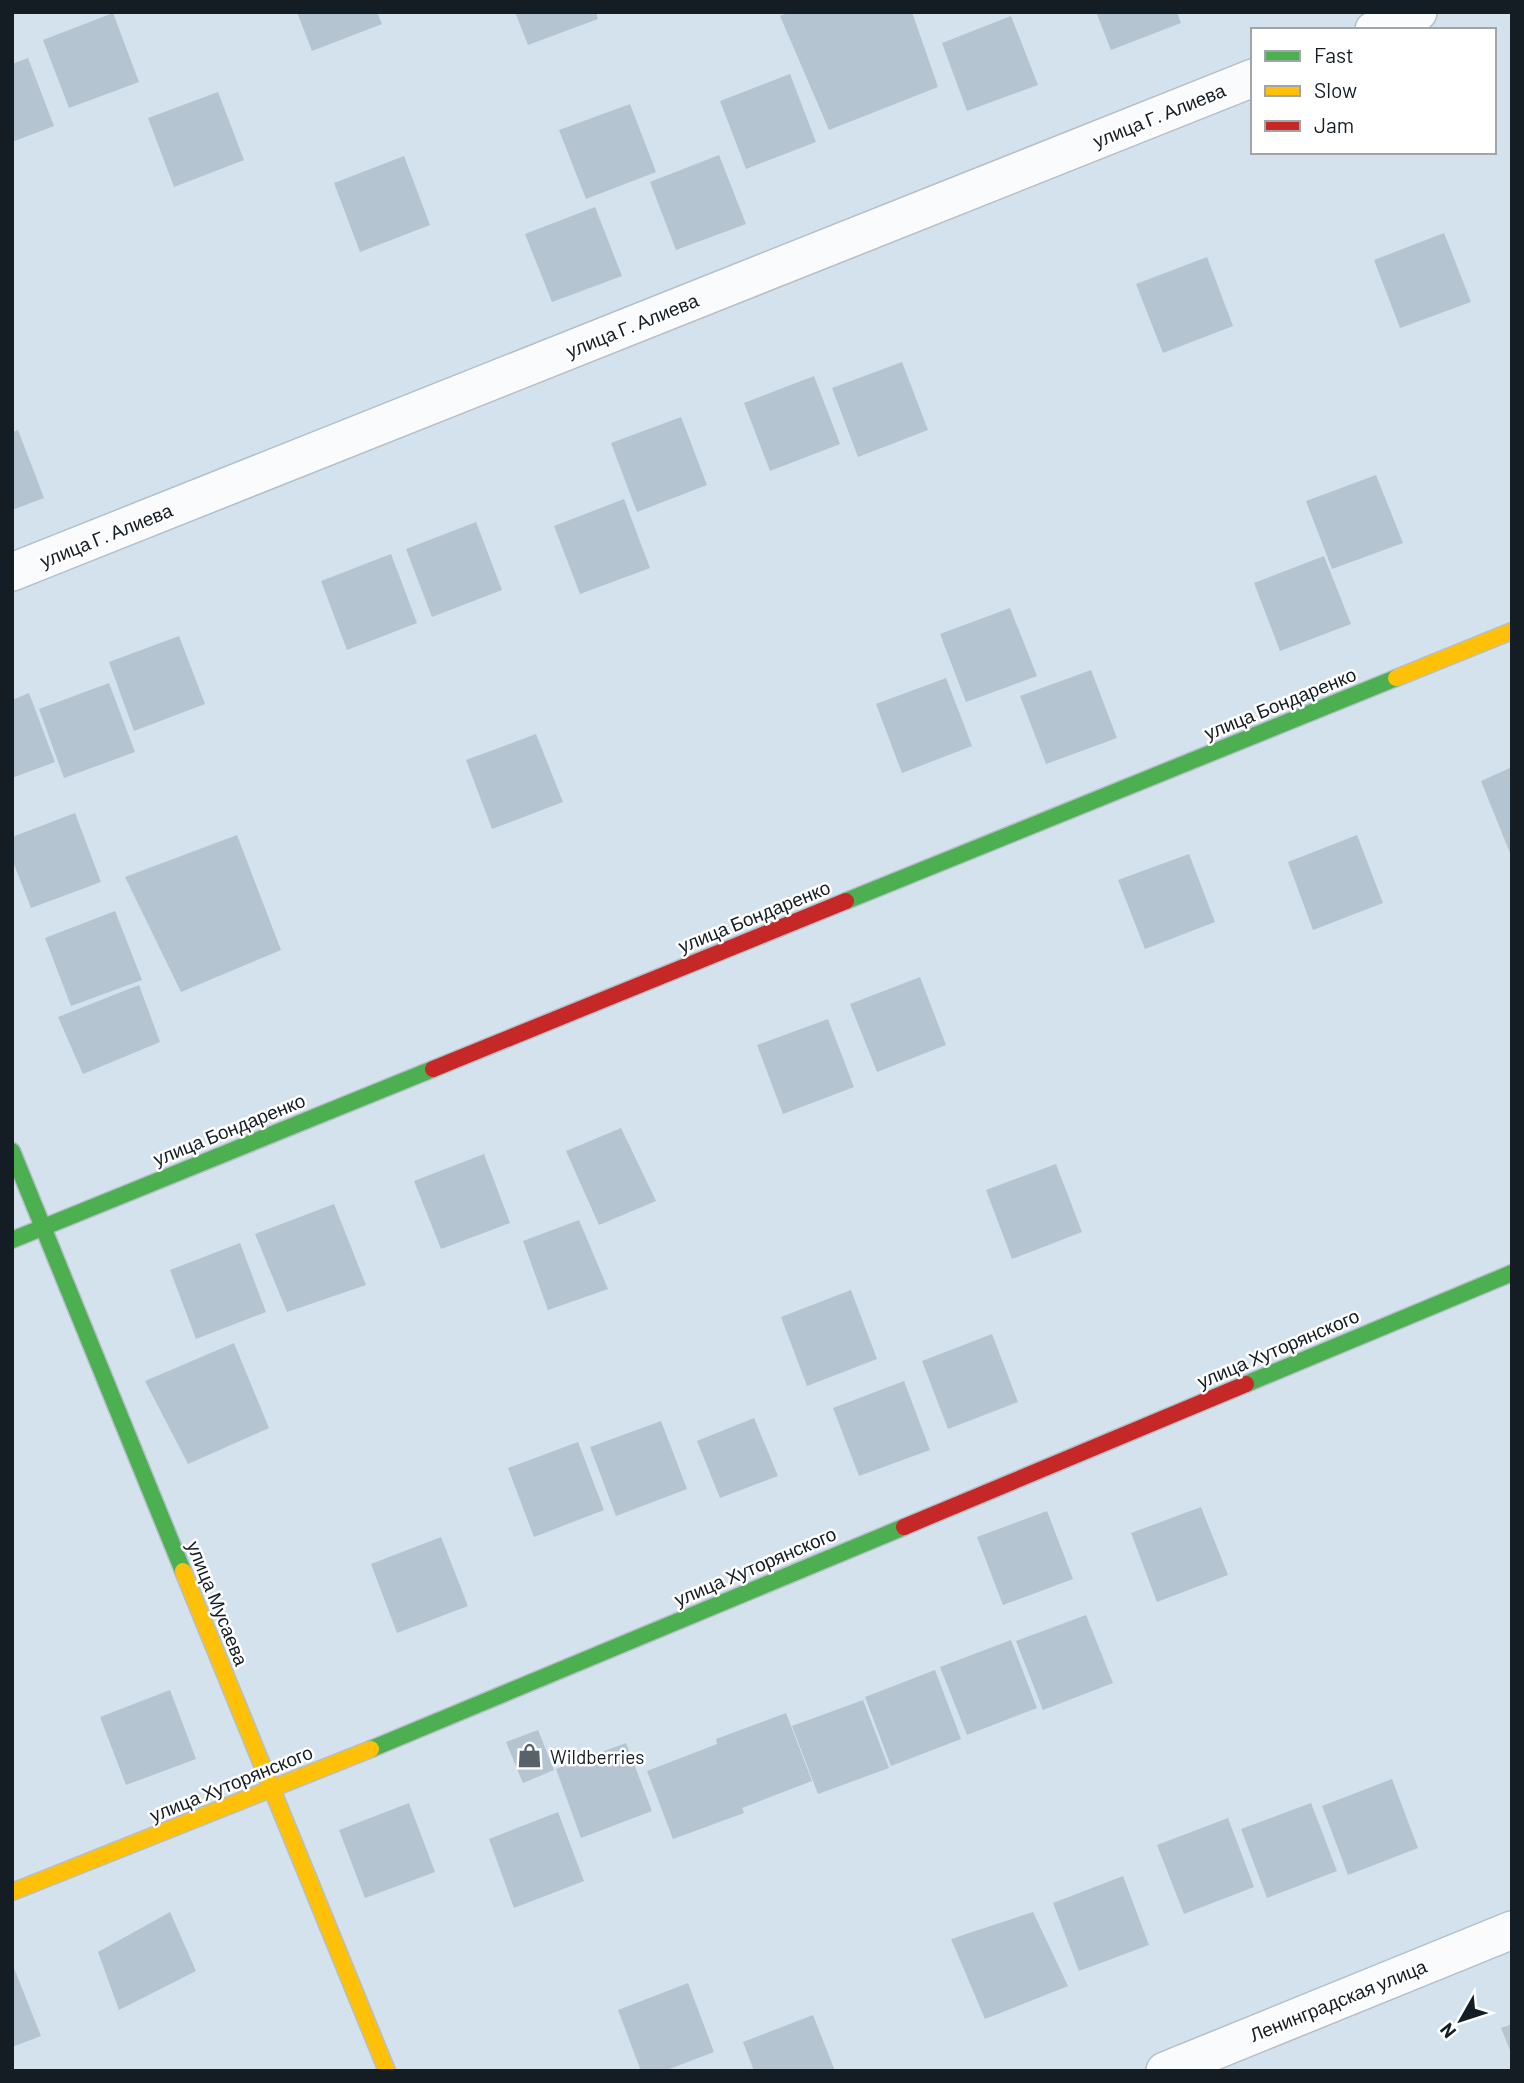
<svg xmlns="http://www.w3.org/2000/svg" width="1524" height="2083" font-family="Barlow,sans-serif">
  <style>
    .building { fill: #b5c4d1 }
    .lines { fill: none; stroke-linecap: round; stroke-linejoin: round }
    .street-casing { stroke: #b4bfc8; stroke-width: 40 }
    .fast-casing { stroke: #b4bfc8; stroke-width: 19 }
    .slow-casing { stroke: #b4bfc8; stroke-width: 19 }
    .jam-casing { stroke: #b4bfc8; stroke-width: 19 }
    .street { stroke: #f9fbfc; stroke-width: 37 }
    .fast { stroke: #4caf50; stroke-width: 16 }
    .slow { stroke: #ffc107; stroke-width: 16 }
    .jam { stroke: #c62828; stroke-width: 16 }
    .labels { text-anchor: middle; dominant-baseline: central; stroke-width: 5; stroke-linejoin: round; paint-order: stroke }
    .street-label { font-size: 19px; fill: #141d24; stroke: #fff }
    .poi-label { font-size: 19px; fill: #141d24; stroke: #fff; text-anchor: start }
  </style>
  <rect width="100%" height="100%" fill="#d4e2ee"/>
  <g class="building">
    <path d="M297,12H377L382,24L312,51Z"/>
    <path d="M515,12H596L598,19L528,45Z"/>
    <path d="M789,12H912L938,87L829,130L780,16Z"/>
    <path d="M1096,12H1177L1181,23L1111,50Z"/>
    <path d="M113,13L139,82L69,108L43,40Z"/>
    <path d="M1011,16L1038,85L967,111L942,43Z"/>
    <path d="M28,58L54,126L12,142V64Z"/>
    <path d="M790,74L816,142L746,169L720,101Z"/>
    <path d="M218,92L244,160L174,187L148,118Z"/>
    <path d="M630,104L656,172L586,199L559,130Z"/>
    <path d="M719,155L746,224L676,250L650,182Z"/>
    <path d="M404,156L430,225L360,252L334,183Z"/>
    <path d="M595,207L622,276L552,302L525,234Z"/>
    <path d="M1444,233L1471,302L1400,328L1374,260Z"/>
    <path d="M1207,257L1233,326L1163,353L1136,284Z"/>
    <path d="M902,362L928,430L858,457L832,388Z"/>
    <path d="M814,376L840,444L770,471L744,403Z"/>
    <path d="M681,417L707,485L637,512L611,443Z"/>
    <path d="M18,430L44,498L12,510V432Z"/>
    <path d="M1376,475L1403,543L1332,569L1306,501Z"/>
    <path d="M624,499L650,568L580,594L554,526Z"/>
    <path d="M476,522L502,590L432,617L406,549Z"/>
    <path d="M391,554L417,623L347,650L321,581Z"/>
    <path d="M1324,556L1351,624L1280,651L1254,583Z"/>
    <path d="M1010,608L1037,676L966,702L940,634Z"/>
    <path d="M179,636L205,704L134,731L109,662Z"/>
    <path d="M1091,670L1117,738L1046,764L1020,696Z"/>
    <path d="M946,678L972,746L902,773L876,704Z"/>
    <path d="M109,683L135,752L64,778L39,709Z"/>
    <path d="M29,693L55,762L12,778V700Z"/>
    <path d="M536,734L563,802L492,829L466,760Z"/>
    <path d="M1512,767V858L1481,781Z"/>
    <path d="M75,813L101,882L31,908L12,859V837Z"/>
    <path d="M237,835L281,950L181,992L125,877Z"/>
    <path d="M1357,835L1383,903L1313,930L1288,862Z"/>
    <path d="M1189,854L1215,922L1145,949L1118,880Z"/>
    <path d="M115,911L142,980L71,1006L45,938Z"/>
    <path d="M920,977L946,1045L877,1072L850,1004Z"/>
    <path d="M139,985L160,1042L83,1074L58,1017Z"/>
    <path d="M828,1019L854,1087L783,1114L757,1045Z"/>
    <path d="M621,1128L656,1201L599,1225L566,1151Z"/>
    <path d="M484,1154L510,1223L441,1249L414,1181Z"/>
    <path d="M1056,1164L1082,1232L1012,1259L986,1190Z"/>
    <path d="M334,1204L366,1285L287,1312L255,1234Z"/>
    <path d="M579,1220L608,1289L548,1310L523,1241Z"/>
    <path d="M240,1243L266,1312L196,1339L170,1270Z"/>
    <path d="M851,1290L877,1359L807,1386L781,1317Z"/>
    <path d="M992,1334L1018,1402L948,1429L922,1361Z"/>
    <path d="M234,1343L269,1428L188,1464L145,1381Z"/>
    <path d="M904,1381L930,1450L859,1476L833,1408Z"/>
    <path d="M754,1418L778,1476L720,1498L697,1441Z"/>
    <path d="M661,1421L687,1489L616,1516L590,1447Z"/>
    <path d="M578,1442L604,1510L534,1537L508,1468Z"/>
    <path d="M1201,1507L1228,1575L1157,1602L1131,1533Z"/>
    <path d="M1047,1511L1073,1579L1003,1605L977,1537Z"/>
    <path d="M441,1537L468,1606L397,1633L371,1564Z"/>
    <path d="M1086,1615L1113,1683L1043,1710L1016,1641Z"/>
    <path d="M1011,1640L1037,1708L967,1735L940,1667Z"/>
    <path d="M935,1670L961,1739L891,1766L865,1697Z"/>
    <path d="M170,1690L196,1759L126,1785L100,1717Z"/>
    <path d="M863,1700L889,1768L818,1794L792,1726Z"/>
    <path d="M786,1713L812,1781L742,1808L744,1813L673,1839L647,1771L717,1744L716,1739Z"/>
    <path d="M538,1730L554,1770L523,1783L506,1742Z"/>
    <path d="M626,1743L652,1811L581,1838L556,1769Z"/>
    <path d="M1392,1779L1418,1848L1348,1875L1322,1806Z"/>
    <path d="M409,1803L435,1872L365,1898L339,1830Z"/>
    <path d="M1311,1803L1337,1871L1267,1898L1241,1829Z"/>
    <path d="M558,1812L584,1881L514,1908L489,1839Z"/>
    <path d="M1228,1818L1254,1887L1184,1914L1157,1845Z"/>
    <path d="M1123,1876L1149,1945L1079,1971L1053,1903Z"/>
    <path d="M170,1912L196,1971L119,2010L98,1952Z"/>
    <path d="M1033,1912L1068,1986L985,2019L951,1939Z"/>
    <path d="M14,1968L41,2036L12,2047V1969Z"/>
    <path d="M688,1983L714,2052L664,2071H641L618,2010Z"/>
    <path d="M813,2015L835,2071H754L743,2042Z"/>
    <path d="M1512,2024V2055L1501,2028Z"/>
  </g>
  <g class="lines">
    <defs>
      <g id="street">
        <path d="M1374,30L1418,12"/>
        <path d="M12,572L1253,78"/>
        <path d="M1165,2071L1512,1930"/>
      </g>
      <g id="fast">
        <path d="M846,901L1396,678"/>
        <path d="M12,1151L183,1571"/>
        <path d="M12,1240L433,1069"/>
        <path d="M1246,1384L1512,1273"/>
        <path d="M371,1749L904,1527"/>
      </g>
      <g id="slow">
        <path d="M1396,678L1512,631"/>
        <path d="M183,1571L387,2071"/>
        <path d="M12,1892L371,1749"/>
      </g>
      <g id="jam">
        <path d="M433,1069L846,901"/>
        <path d="M904,1527L1246,1384"/>
      </g>
    </defs>
    <use href="#street" class="street-casing"/>
    <use href="#fast" class="fast-casing"/>
    <use href="#slow" class="slow-casing"/>
    <use href="#jam" class="jam-casing"/>
    <use href="#street" class="street"/>
    <use href="#fast" class="fast"/>
    <use href="#slow" class="slow"/>
    <use href="#jam" class="jam"/>
  </g>
  <defs>
    <symbol id="shop-bare" viewBox="-9 -9 18 18"><path d="M-5-2.5h2.3a2.7 3.5 0 0 1 5.4 0H5L5.5 6h-11ZM-1.5-2.5h3a1.5 2.3 0 0 0-3 0Z" fill="#57626b" stroke="#fff" stroke-width="2.5" paint-order="stroke"/></symbol>
  </defs>
  <g fill-rule="evenodd">
    <use href="#shop-bare" x="512" y="1738" width="35" height="35"/>
  </g>
  <g class="labels">
    <g class="street-label">
      <text transform="translate(1159 115) rotate(-22)">улица Г. Алиева</text>
      <text transform="translate(632 325) rotate(-22)">улица Г. Алиева</text>
      <text transform="translate(106 535) rotate(-22)">улица Г. Алиева</text>
      <text transform="translate(1280 703) rotate(-22)">улица Бондаренко</text>
      <text transform="translate(754 916) rotate(-22)">улица Бондаренко</text>
      <text transform="translate(229 1129) rotate(-22)">улица Бондаренко</text>
      <text transform="translate(1278 1348) rotate(-23)">улица Хуторянского</text>
      <text transform="translate(755 1566) rotate(-23)">улица Хуторянского</text>
      <text transform="translate(218 1603) rotate(68)">улица Мусаева</text>
      <text transform="translate(231 1783) rotate(-22)">улица Хуторянского</text>
      <text transform="translate(1338 2000) rotate(-22)">Ленинградская улица</text>
    </g>
    <g class="poi-label">
      <text x="550" y="1756">Wildberries</text>
    </g>
  </g>
  <rect width="1524" height="2083" fill="none" stroke="#141d24" stroke-width="28"/>
  <rect x="1251" y="28" width="245" height="126" fill="#ffffff" stroke="#a1a5a7" stroke-width="2"/>
  <rect x="1265" y="51" width="35" height="10" fill="#4caf50" stroke="#a1a5a7" stroke-width="2"/>
  <text x="1314" y="63" font-size="21" fill="#141d24">Fast</text>
  <rect x="1265" y="86" width="35" height="10" fill="#ffc107" stroke="#a1a5a7" stroke-width="2"/>
  <text x="1314" y="98" font-size="21" fill="#141d24">Slow</text>
  <rect x="1265" y="121" width="35" height="10" fill="#c62828" stroke="#a1a5a7" stroke-width="2"/>
  <text x="1314" y="133" font-size="21" fill="#141d24">Jam</text>
  <g transform="translate(1461 2020) rotate(231)" stroke="#ffffff" stroke-width="5" paint-order="stroke">
  <path d="M0-5L12 26L0 18L-12 26Z" fill="#141d24"/>
  <text y="-10" font-size="19" font-weight="bold" text-anchor="middle" fill="#141d24">N</text>
  </g>
</svg>
